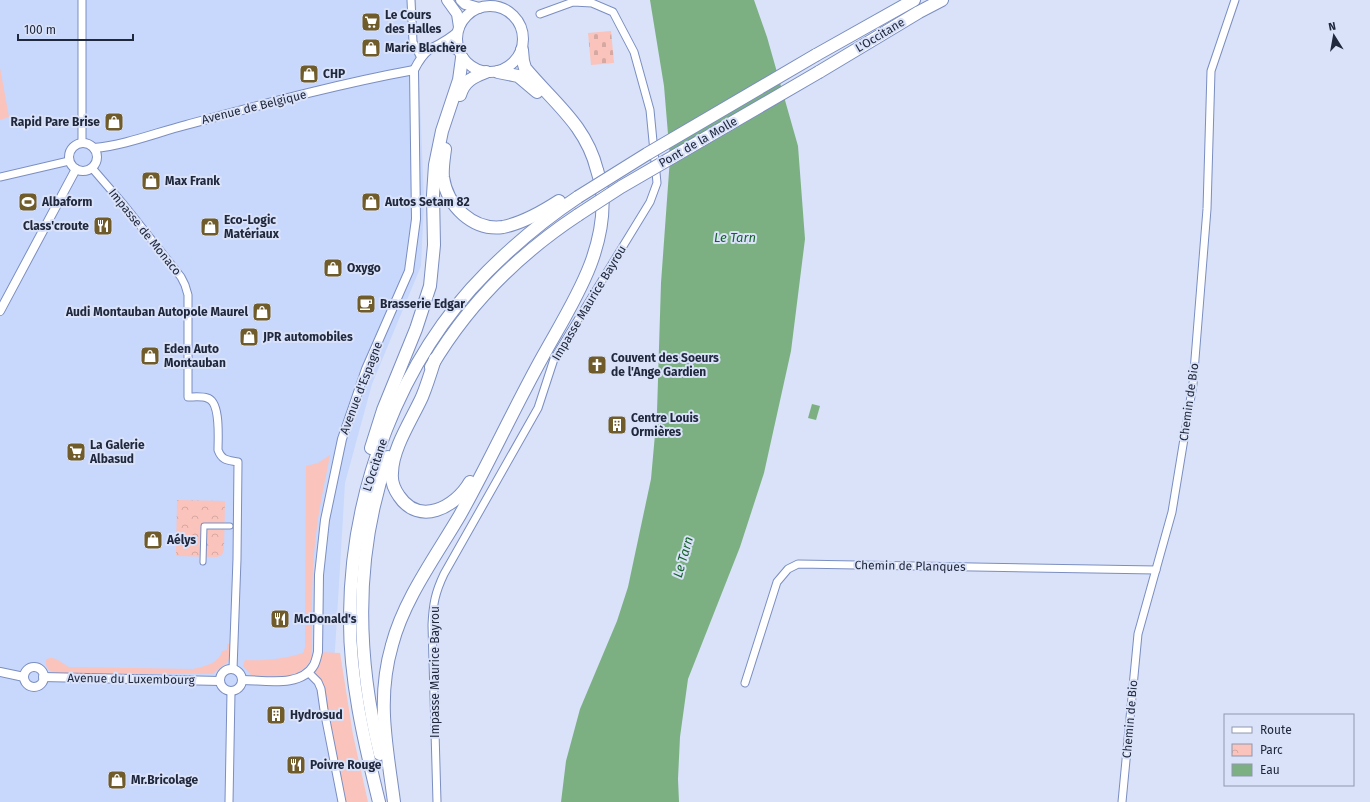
<svg xmlns="http://www.w3.org/2000/svg" width="1370" height="802" font-family="'Fira Sans',sans-serif">
  <style>
    .built { fill: #c8d7fc }
    .green { fill: #fac3bb }
    .cemetery { fill: url(#cemetery-stones) }
    .park { fill: url(#park-crowns) }
    .water { fill: #7cb083 }
    .lines { fill: none; stroke-linecap: round; stroke-linejoin: round }
    .pedestrian-casing { stroke: #7b8ec1; stroke-width: 7 }
    .minor-casing { stroke: #7b8ec1; stroke-width: 9 }
    .tertiary-casing { stroke: #7b8ec1; stroke-width: 10 }
    .primary-casing { stroke: #7b8ec1; stroke-width: 12 }
    .motorway-casing { stroke: #7b8ec1; stroke-width: 14 }
    .pedestrian { stroke: #fff; stroke-width: 5 }
    .minor { stroke: #fff; stroke-width: 7 }
    .tertiary { stroke: #fff; stroke-width: 8 }
    .primary { stroke: #fff; stroke-width: 10 }
    .motorway { stroke: #fff; stroke-width: 12 }
    .motorway-bridge-casing { stroke: #7b8ec1; stroke-width: 14; stroke-linecap: butt }
    .motorway-bridge { stroke: #fff; stroke-width: 12 }
    .labels { text-anchor: middle; dominant-baseline: central; stroke-width: 4; stroke-linejoin: round; paint-order: stroke }
    .poi-label { font-size: 12px; font-weight: bold; fill: #20283d; stroke: #d9e2f8; text-anchor: start }
    .street-label { font-size: 12px; fill: #20283d; stroke: #d9e2f8 }
    .water-label { font-size: 13px; font-style: italic; fill: #14632a; stroke: #d9e2f8 }
  </style>
  <defs>
    <pattern id="cemetery-stones" width="16" height="16" patternUnits="userSpaceOnUse"><rect width="16" height="16" fill="#fac3bb"/><path d="M2 7V4a2 2 0 0 1 4 0v3zM10 15v-3a2 2 0 0 1 4 0v3z" fill="#d6a8a2"/></pattern>
    <pattern id="park-crowns" width="20" height="18" patternUnits="userSpaceOnUse"><rect width="20" height="18" fill="#fac3bb"/><path d="M2 6a3 3 0 1 1 6 0M12 15a3 3 0 1 1 6 0" fill="none" stroke="#d6a8a2"/></pattern>
  </defs>
  <rect width="100%" height="100%" fill="#d9e2f8"/>
  <path class="built" d="M0,0H416L424,201L421,266L372,384L345,483L334,667L355,802H0Z"/>
  <g class="green">
    <path d="M0,68L9,117L0,120Z"/>
    <path d="M330,455C325,481 319,507 316,534C311,574 312,616 312,656C302,682 274,676 252,676L243,666L245,660C264,661 284,659 303,653L305,647L306,466L318,463Z"/>
    <path d="M227,644H230C230,669 227,659 213,674H63C53,673 45,671 46,660C53,654 61,663 69,667L193,669C203,667 220,663 222,651L227,650Z"/>
    <path d="M318,652L340,653L353,735L368,802H342L321,689L308,672Z"/>
  </g>
  <path class="cemetery" d="M611,31L614,63L591,65L588,33Z"/>
  <path class="park" d="M177,500L225,501L224,549L222,555L217,557L176,556Z"/>
  <g class="water">
    <path d="M650,0H754L767,37L798,146L805,239L791,351L764,473L740,547L688,679L680,737L678,779L679,802H561L566,761L580,709L617,621L628,587L651,479L657,412L661,283L670,158L664,86Z"/>
    <path d="M812,404L820,406L816,420L808,418Z"/>
  </g>
  <g class="lines">
    <defs>
      <path id="pedestrian" d="M203,562L204,526H230"/>
      <g id="minor">
        <path d="M82,0V143"/>
        <path d="M411,0L413,42L421,58"/>
        <path d="M92,168L124,205L181,277L185,285L188,295V397C194,397 202,396 207,398C221,401 218,438 218,450C222,461 228,460 238,462L237,559L233,669"/>
        <path d="M0,177L69,161"/>
        <path d="M308,672L318,682L321,689L324,710L342,802"/>
        <path d="M745,683L777,582L788,569L798,564L1156,570"/>
        <path d="M229,802L231,692"/>
        <path d="M437,802L432,625C433,604 435,593 444,574L538,408L554,359L650,202L657,183L650,110L634,52L613,12L592,3L573,2L540,14"/>
        <path d="M1122,802L1138,634L1172,512L1193,384L1207,209L1211,71L1235,0"/>
      </g>
      <g id="tertiary">
        <path d="M436,47H447L459,51"/>
        <circle cx="83" cy="157" r="14"/>
        <path d="M94,148C126,145 155,133 186,125C261,105 337,84 414,70"/>
        <path d="M0,311L76,169"/>
        <circle cx="34" cy="677" r="10"/>
        <circle cx="231" cy="680" r="11"/>
        <path d="M0,672L24,677"/>
        <path d="M43,677L220,681"/>
        <path d="M243,680C265,680 301,688 314,665C316,661 317,656 318,652L319,575L325,520L342,439L366,369L409,271L416,219L414,70C418,62 423,54 430,49C440,44 450,39 458,31"/>
      </g>
      <g id="primary">
        <path d="M447,0L457,14L459,27"/>
        <path d="M461,0L465,4L479,8"/>
        <circle cx="490" cy="39" r="33"/>
      </g>
      <g id="motorway">
        <path d="M816,55L914,0"/>
        <path d="M498,72L518,76L537,92"/>
        <path d="M819,72L919,12L942,0"/>
        <path d="M460,95C464,81 473,77 486,72"/>
        <path d="M445,149C444,158 442,168 443,177C447,206 473,231 503,227C523,223 542,212 559,201"/>
        <path d="M435,359C431,372 427,385 422,397C412,419 392,449 392,473C391,482 394,489 399,496C419,526 455,508 470,482"/>
        <path d="M431,367C467,306 519,254 578,215"/>
        <path d="M371,448L383,410L416,329L430,286L434,245L433,195L435,165L442,131L459,80L462,58"/>
        <path d="M380,754C356,655 354,554 388,457"/>
        <path d="M379,802C364,741 349,678 350,615C351,491 399,360 487,272C515,244 545,219 578,197"/>
        <path d="M394,802C387,747 376,700 392,645C404,599 436,556 460,515C489,463 514,408 543,356C571,305 608,252 602,190C601,183 599,177 597,170C586,125 553,102 525,68L523,61L522,50"/>
      </g>
    </defs>
    <use href="#pedestrian" class="pedestrian-casing"/>
    <use href="#minor" class="minor-casing"/>
    <use href="#tertiary" class="tertiary-casing"/>
    <use href="#primary" class="primary-casing"/>
    <use href="#motorway" class="motorway-casing"/>
    <use href="#pedestrian" class="pedestrian"/>
    <use href="#minor" class="minor"/>
    <use href="#tertiary" class="tertiary"/>
    <use href="#primary" class="primary"/>
    <use href="#motorway" class="motorway"/>
    <defs>
      <g id="motorway-bridge">
        <path d="M578,197L647,154L816,55"/>
        <path d="M578,215L621,187L819,72"/>
      </g>
    </defs>
    <use href="#motorway-bridge" class="motorway-bridge-casing"/>
    <use href="#motorway-bridge" class="motorway-bridge"/>
  </g>
  <defs>
    <symbol id="supermarket-square" viewBox="-11 -11 22 22"><rect x="-9" y="-9" width="18" height="18" rx="4" fill="#705c2b" stroke="#d9e2f8"/><path d="M-6-5.5h2.5l.6 2H6L4.5 2H-2.5L-4.4-4H-6ZM-1.5 3.2a1.3 1.3 0 1 0 .1 0ZM3 3.2a1.3 1.3 0 1 0 .1 0Z" fill="#fff"/></symbol>
    <symbol id="shop-square" viewBox="-11 -11 22 22"><rect x="-9" y="-9" width="18" height="18" rx="4" fill="#705c2b" stroke="#d9e2f8"/><path d="M-5-2.5h2.3a2.7 3.5 0 0 1 5.4 0H5L5.5 6h-11ZM-1.5-2.5h3a1.5 2.3 0 0 0-3 0Z" fill="#fff"/></symbol>
    <symbol id="stadium-square" viewBox="-11 -11 22 22"><rect x="-9" y="-9" width="18" height="18" rx="4" fill="#705c2b" stroke="#d9e2f8"/><path d="M0-5a6.5 5 0 1 0 0 10a6.5 5 0 1 0 0-10ZM-3.5-1.8h7v3.6h-7Z" fill="#fff"/></symbol>
    <symbol id="restaurant-square" viewBox="-11 -11 22 22"><rect x="-9" y="-9" width="18" height="18" rx="4" fill="#705c2b" stroke="#d9e2f8"/><path d="M-5-6h1v4h1v-4h1v4h1v-4h1v5L-1.5 .5V6h-2V.5L-5-1ZM5-6V6H3V1.5H1.5Q1.5-4 5-6Z" fill="#fff"/></symbol>
    <symbol id="cafe-square" viewBox="-11 -11 22 22"><rect x="-9" y="-9" width="18" height="18" rx="4" fill="#705c2b" stroke="#d9e2f8"/><path d="M-5.5-4.5H6V0H3Q3 3.5 0 3.5H-2.5Q-5.5 3.5-5.5 0ZM3-3.2v2h1.7v-2ZM-6 4.5H4V6H-6Z" fill="#fff"/></symbol>
    <symbol id="church-square" viewBox="-11 -11 22 22"><rect x="-9" y="-9" width="18" height="18" rx="4" fill="#705c2b" stroke="#d9e2f8"/><path d="M-1.2-6h2.4v3.5h3.3v2.4h-3.3V6h-2.4V-.1h-3.3v-2.4h3.3Z" fill="#fff"/></symbol>
    <symbol id="building-square" viewBox="-11 -11 22 22"><rect x="-9" y="-9" width="18" height="18" rx="4" fill="#705c2b" stroke="#d9e2f8"/><path d="M-4-6H4V6H1V3H-1V6H-4ZM-2.5-4.3h1.7v1.8h-1.7ZM.8-4.3h1.7v1.8H.8ZM-2.5-1h1.7V.8h-1.7ZM.8-1h1.7V.8H.8Z" fill="#fff"/></symbol>
  </defs>
  <g fill-rule="evenodd">
    <use href="#supermarket-square" x="360" y="11" width="22" height="22"/>
    <use href="#shop-square" x="360" y="37" width="22" height="22"/>
    <use href="#shop-square" x="298" y="63" width="22" height="22"/>
    <use href="#shop-square" x="103" y="111" width="22" height="22"/>
    <use href="#shop-square" x="140" y="170" width="22" height="22"/>
    <use href="#stadium-square" x="17" y="191" width="22" height="22"/>
    <use href="#shop-square" x="360" y="191" width="22" height="22"/>
    <use href="#restaurant-square" x="92" y="215" width="22" height="22"/>
    <use href="#shop-square" x="199" y="216" width="22" height="22"/>
    <use href="#shop-square" x="322" y="257" width="22" height="22"/>
    <use href="#cafe-square" x="355" y="293" width="22" height="22"/>
    <use href="#shop-square" x="251" y="301" width="22" height="22"/>
    <use href="#shop-square" x="238" y="326" width="22" height="22"/>
    <use href="#shop-square" x="139" y="345" width="22" height="22"/>
    <use href="#church-square" x="586" y="354" width="22" height="22"/>
    <use href="#building-square" x="606" y="414" width="22" height="22"/>
    <use href="#supermarket-square" x="65" y="441" width="22" height="22"/>
    <use href="#shop-square" x="142" y="529" width="22" height="22"/>
    <use href="#restaurant-square" x="269" y="608" width="22" height="22"/>
    <use href="#building-square" x="265" y="704" width="22" height="22"/>
    <use href="#restaurant-square" x="285" y="754" width="22" height="22"/>
    <use href="#shop-square" x="106" y="769" width="22" height="22"/>
  </g>
  <g class="labels">
    <g class="poi-label">
      <text x="385" y="15">Le Cours<tspan x="385" dy="14">des Halles</tspan></text>
      <text x="385" y="48">Marie Blachère</text>
      <text x="323" y="74">CHP</text>
      <text x="100" y="122" text-anchor="end">Rapid Pare Brise</text>
      <text x="165" y="181">Max Frank</text>
      <text x="42" y="202">Albaform</text>
      <text x="385" y="202">Autos Setam 82</text>
      <text x="224" y="220">Eco-Logic<tspan x="224" dy="14">Matériaux</tspan></text>
      <text x="89" y="226" text-anchor="end">Class'croute</text>
      <text x="347" y="268">Oxygo</text>
      <text x="380" y="304">Brasserie Edgar</text>
      <text x="248" y="312" text-anchor="end">Audi Montauban Autopole Maurel</text>
      <text x="263" y="337">JPR automobiles</text>
      <text x="164" y="349">Eden Auto<tspan x="164" dy="14">Montauban</tspan></text>
      <text x="611" y="358">Couvent des Soeurs<tspan x="611" dy="14">de l'Ange Gardien</tspan></text>
      <text x="631" y="418">Centre Louis<tspan x="631" dy="14">Ormières</tspan></text>
      <text x="90" y="445">La Galerie<tspan x="90" dy="14">Albasud</tspan></text>
      <text x="167" y="540">Aélys</text>
      <text x="294" y="619">McDonald's</text>
      <text x="290" y="715">Hydrosud</text>
      <text x="310" y="765">Poivre Rouge</text>
      <text x="131" y="780">Mr.Bricolage</text>
    </g>
    <g class="street-label">
      <text transform="translate(880 35) rotate(-31)">L'Occitane</text>
      <text transform="translate(254 107) rotate(-14)">Avenue de Belgique</text>
      <text transform="translate(698 142) rotate(-30)">Pont de la Molle</text>
      <text transform="translate(145 232) rotate(51)">Impasse de Monaco</text>
      <text transform="translate(589 303) rotate(-59)">Impasse Maurice Bayrou</text>
      <text transform="translate(361 388) rotate(-69)">Avenue d'Espagne</text>
      <text transform="translate(1189 402) rotate(-82)">Chemin de Bio</text>
      <text transform="translate(375 465) rotate(-72)">L'Occitane</text>
      <text transform="translate(910 566) rotate(1)">Chemin de Planques</text>
      <text transform="translate(435 672) rotate(-90)">Impasse Maurice Bayrou</text>
      <text transform="translate(131 679) rotate(1)">Avenue du Luxembourg</text>
      <text transform="translate(1130 719) rotate(-85)">Chemin de Bio</text>
    </g>
    <g class="water-label">
      <text x="735" y="237">Le Tarn</text>
      <text transform="translate(683 557) rotate(-74)">Le Tarn</text>
    </g>
  </g>
  <rect x="1224" y="714" width="130" height="72" fill="#d9e2f8" stroke="#8f98ad"/>
  <rect x="1232" y="727" width="20" height="6" fill="#ffffff" stroke="#8f98ad"/>
  <text x="1260" y="734" font-size="12" fill="#20283d">Route</text>
  <rect x="1232" y="744" width="20" height="12" fill="url(#park-crowns)" stroke="#8f98ad"/>
  <text x="1260" y="754" font-size="12" fill="#20283d">Parc</text>
  <rect x="1232" y="764" width="20" height="12" fill="#7cb083" stroke="#8f98ad"/>
  <text x="1260" y="774" font-size="12" fill="#20283d">Eau</text>
  <g transform="translate(1334 36) rotate(349)" stroke="#d9e2f8" stroke-width="3" paint-order="stroke">
  <path d="M0-3L7 15L0 10L-7 15Z" fill="#20283d"/>
  <text y="-6" font-size="11" font-weight="bold" text-anchor="middle" fill="#20283d">N</text>
  </g>
  <path d="M18 34v6h115v-6" fill="none" stroke="#20283d" stroke-width="2"/>
  <text x="24" y="34" font-size="12" fill="#20283d" stroke="#d9e2f8" stroke-width="3" paint-order="stroke">100 m</text>
</svg>
